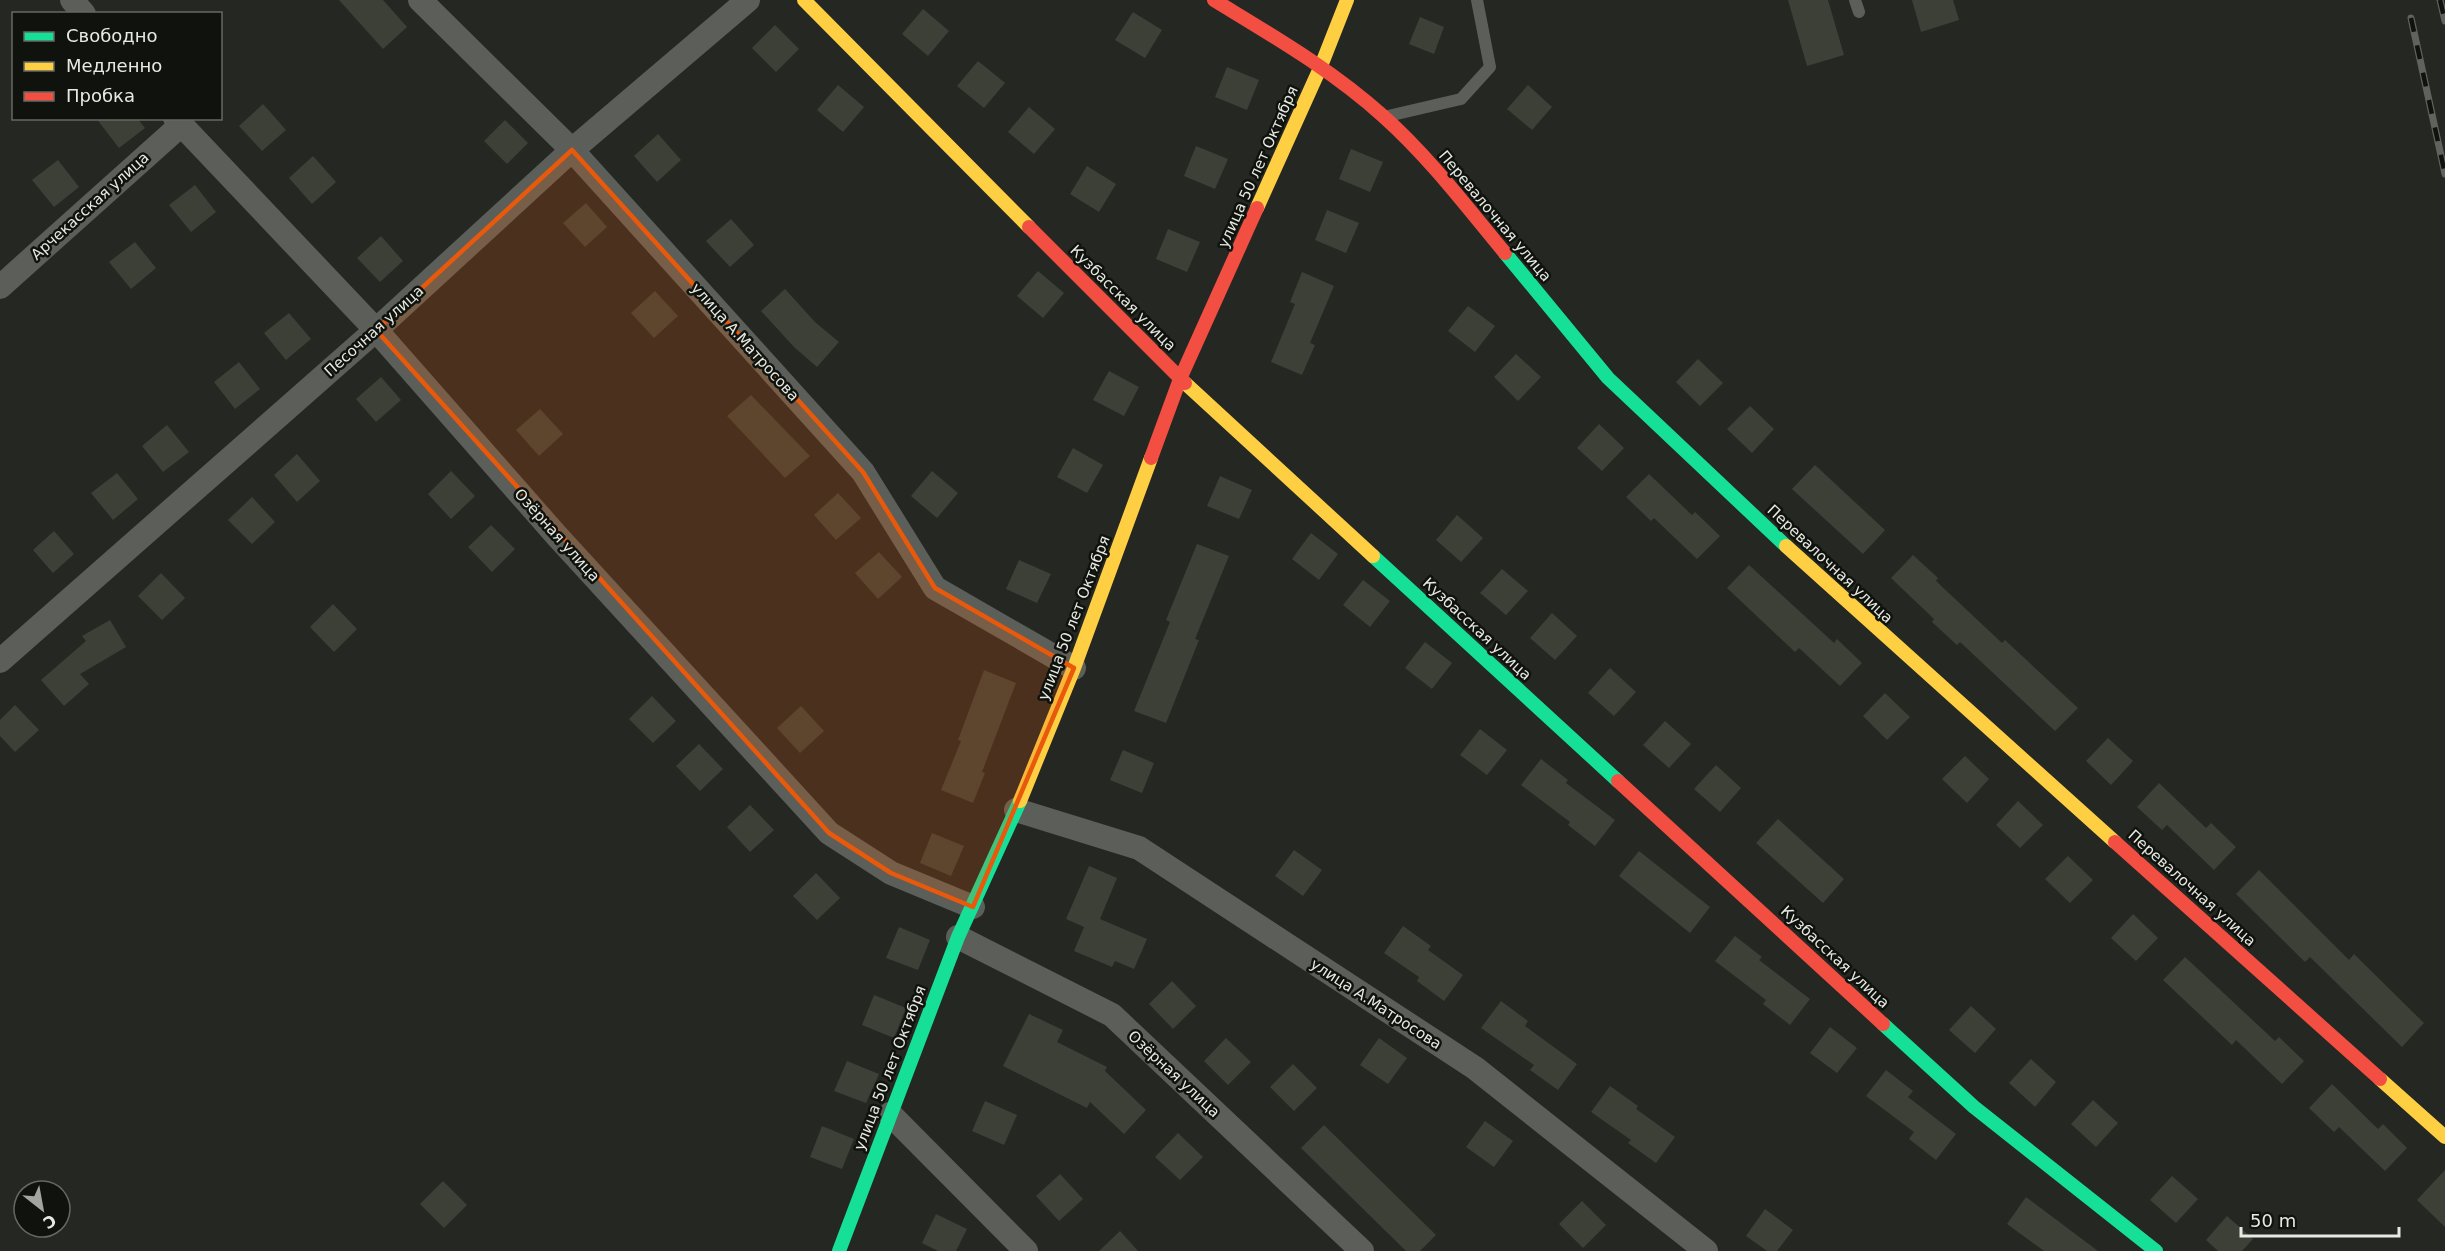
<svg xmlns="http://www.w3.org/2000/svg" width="2445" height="1251" font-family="'DejaVu Sans',sans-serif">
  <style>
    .building { fill: #3c4036 }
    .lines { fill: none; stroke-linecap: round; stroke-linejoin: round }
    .lane { stroke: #5c5f59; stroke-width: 12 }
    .street { stroke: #5c5f59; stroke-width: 24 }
    .fast { stroke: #16e098; stroke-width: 14 }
    .slow { stroke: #ffcf43; stroke-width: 14 }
    .jam { stroke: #f24e42; stroke-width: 14 }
    .rail-casing { stroke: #60625e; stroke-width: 7 }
    .rail { stroke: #10120d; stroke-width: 4.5; stroke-dasharray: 14; stroke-linecap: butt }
    .marked { fill: #e8590c; fill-opacity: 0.2; stroke: #e8590c; stroke-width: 4.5; stroke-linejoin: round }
    .labels { text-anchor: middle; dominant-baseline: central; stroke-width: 5; stroke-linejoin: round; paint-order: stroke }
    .street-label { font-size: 15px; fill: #e7eae2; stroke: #10120d }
  </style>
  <rect width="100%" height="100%" fill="#252722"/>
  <g class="building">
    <path d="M339,0H383L407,27L383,49Z"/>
    <path d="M1788,0H1828L1844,55L1807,66Z"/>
    <path d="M1912,0H1953L1959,20L1921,32Z"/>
    <path d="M923,9L949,31L928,56L902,34Z"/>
    <path d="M1133,12L1162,30L1145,58L1115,40Z"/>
    <path d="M1420,17L1444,27L1434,54L1409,44Z"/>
    <path d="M775,25L799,49L776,72L752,48Z"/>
    <path d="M978,61L1005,83L984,108L957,86Z"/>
    <path d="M1227,67L1259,80L1247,110L1215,97Z"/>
    <path d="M838,85L864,107L843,132L817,110Z"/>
    <path d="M1528,85L1552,107L1532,130L1507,109Z"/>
    <path d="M263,104L286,130L262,151L239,126Z"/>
    <path d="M1029,107L1055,129L1034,154L1008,132Z"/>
    <path d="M96,118H137L145,128L119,148Z"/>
    <path d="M505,120L528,143L507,164L484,141Z"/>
    <path d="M658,134L681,160L657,182L634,156Z"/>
    <path d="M1196,146L1228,159L1215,189L1184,176Z"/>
    <path d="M1351,149L1383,162L1370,192L1339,179Z"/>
    <path d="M313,156L336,182L312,204L289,178Z"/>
    <path d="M58,160L79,187L54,207L32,180Z"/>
    <path d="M1087,166L1116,184L1099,212L1070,194Z"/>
    <path d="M195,185L216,212L191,232L169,205Z"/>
    <path d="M586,203L607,227L585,247L563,223Z"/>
    <path d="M1327,210L1359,223L1346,253L1315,240Z"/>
    <path d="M731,219L754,245L730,267L706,241Z"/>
    <path d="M1168,229L1200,242L1187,272L1156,259Z"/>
    <path d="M381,236L403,261L380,282L357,258Z"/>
    <path d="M135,242L156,268L131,289L109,262Z"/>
    <path d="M1038,271L1064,293L1043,318L1017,296Z"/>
    <path d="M1302,272L1334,286L1310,343L1315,345L1302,375L1271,362L1295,304L1290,302Z"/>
    <path d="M785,289L815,322L839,342L817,367L794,347L761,311Z"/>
    <path d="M655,291L678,316L654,338L631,313Z"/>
    <path d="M1468,306L1495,326L1475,352L1448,331Z"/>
    <path d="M289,313L311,339L286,360L264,333Z"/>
    <path d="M1516,354L1541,377L1518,401L1494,377Z"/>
    <path d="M1698,359L1723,383L1700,406L1676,382Z"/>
    <path d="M239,362L260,389L235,409L214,382Z"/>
    <path d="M1109,371L1139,387L1124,416L1093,400Z"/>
    <path d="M381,377L401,400L376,422L356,399Z"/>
    <path d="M751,395L810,456L785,478L727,416Z"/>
    <path d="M1750,406L1774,429L1752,453L1727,429Z"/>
    <path d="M540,409L563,434L539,456L516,430Z"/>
    <path d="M1599,424L1624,448L1602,471L1577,448Z"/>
    <path d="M167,425L189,452L163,472L142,446Z"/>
    <path d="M1073,448L1103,465L1087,493L1057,477Z"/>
    <path d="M297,454L320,481L297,502L274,475Z"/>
    <path d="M1815,465L1885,530L1863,554L1792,489Z"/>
    <path d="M451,471L475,496L451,519L428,494Z"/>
    <path d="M932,471L958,493L937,518L911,496Z"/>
    <path d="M117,473L138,499L113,520L91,493Z"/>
    <path d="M1649,474L1692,515L1695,512L1720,536L1697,559L1654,518L1651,521L1626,497Z"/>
    <path d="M1220,476L1252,490L1239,519L1207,506Z"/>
    <path d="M838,493L861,518L836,540L814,515Z"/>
    <path d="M252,497L275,522L252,544L228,520Z"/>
    <path d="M1457,515L1483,538L1461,562L1436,540Z"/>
    <path d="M491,525L515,549L492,572L468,547Z"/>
    <path d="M54,531L74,554L53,573L33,550Z"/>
    <path d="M1311,533L1338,554L1319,580L1292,559Z"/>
    <path d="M1197,544L1229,556L1195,639L1199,640L1166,723L1134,711L1170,622L1166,620Z"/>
    <path d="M879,552L902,577L878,599L855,573Z"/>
    <path d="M1913,555L1938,578L1936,581L2002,643L2005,640L2078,708L2055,731L1960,642L1957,645L1932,622L1934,619L1891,578Z"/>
    <path d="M1019,560L1051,574L1037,603L1006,589Z"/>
    <path d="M1749,565L1834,643L1837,639L1862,663L1840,686L1799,648L1795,652L1727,588Z"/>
    <path d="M1502,569L1528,591L1506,615L1480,593Z"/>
    <path d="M161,573L185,598L162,620L138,596Z"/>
    <path d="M1363,580L1390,601L1370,627L1343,605Z"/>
    <path d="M333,604L357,629L334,652L310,627Z"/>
    <path d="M1552,613L1577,636L1555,660L1530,638Z"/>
    <path d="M110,620L126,647L80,674L89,684L64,706L41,680L86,641L82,636Z"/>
    <path d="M1425,642L1452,663L1432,689L1405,668Z"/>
    <path d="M1610,668L1636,692L1614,716L1588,693Z"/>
    <path d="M984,670L1016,683L982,772L985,773L973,803L941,790L961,741L958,740Z"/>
    <path d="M1885,693L1910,717L1887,740L1863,716Z"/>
    <path d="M652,696L676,721L653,743L629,719Z"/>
    <path d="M15,705L39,730L15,752L0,736V720Z"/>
    <path d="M801,706L824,731L800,753L777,728Z"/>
    <path d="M1665,721L1691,744L1669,768L1643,745Z"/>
    <path d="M1480,729L1507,750L1487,775L1460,755Z"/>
    <path d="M2108,738L2133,761L2111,785L2086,761Z"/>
    <path d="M699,744L723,769L700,791L676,766Z"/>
    <path d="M1123,750L1154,763L1142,793L1110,780Z"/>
    <path d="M1965,756L1989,779L1967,803L1942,779Z"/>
    <path d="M1541,759L1568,780L1566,783L1615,820L1595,846L1568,825L1570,822L1521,785Z"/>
    <path d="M1716,765L1741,788L1720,812L1694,789Z"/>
    <path d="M2159,783L2206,828L2211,823L2236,847L2214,870L2167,825L2162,830L2137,807Z"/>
    <path d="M2018,801L2043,825L2020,848L1996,825Z"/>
    <path d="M750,805L774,830L750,852L727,827Z"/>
    <path d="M1778,819L1844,879L1823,903L1756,843Z"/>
    <path d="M932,833L964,846L951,876L920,863Z"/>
    <path d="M1294,850L1322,870L1303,896L1275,876Z"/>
    <path d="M1639,851L1710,907L1690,933L1619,876Z"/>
    <path d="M2068,856L2093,880L2070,903L2045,879Z"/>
    <path d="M1089,866L1117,878L1100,919L1147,939L1134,969L1115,961L1112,967L1074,951L1084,927L1066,919Z"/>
    <path d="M2259,870L2349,960L2354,954L2424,1023L2402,1047L2310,957L2305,962L2236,894Z"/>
    <path d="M816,873L840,898L817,920L793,896Z"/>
    <path d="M2133,914L2158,938L2136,961L2111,938Z"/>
    <path d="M1403,926L1431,946L1428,950L1463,975L1444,1001L1417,981L1419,977L1384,953Z"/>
    <path d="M899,927L930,940L918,970L886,958Z"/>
    <path d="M1735,936L1762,957L1759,960L1810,999L1790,1025L1763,1004L1766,1000L1715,961Z"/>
    <path d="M2185,957L2275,1041L2279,1037L2304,1061L2282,1084L2236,1040L2232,1045L2163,980Z"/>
    <path d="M1172,981L1196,1006L1173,1029L1149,1004Z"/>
    <path d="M874,995L906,1008L894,1038L862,1025Z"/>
    <path d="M1501,1001L1528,1021L1525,1026L1577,1064L1558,1090L1530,1070L1534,1065L1481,1028Z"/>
    <path d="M1971,1006L1996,1029L1975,1053L1949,1030Z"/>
    <path d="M1029,1014L1063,1030L1057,1042L1107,1067L1105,1071L1146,1110L1124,1134L1090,1102L1087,1108L1003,1066Z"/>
    <path d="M1830,1027L1857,1048L1837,1073L1810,1053Z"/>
    <path d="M1226,1038L1251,1062L1228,1085L1204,1061Z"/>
    <path d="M1379,1038L1407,1058L1388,1084L1360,1065Z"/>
    <path d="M2031,1059L2056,1082L2035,1107L2009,1083Z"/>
    <path d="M847,1061L879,1074L866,1103L834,1091Z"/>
    <path d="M1293,1064L1317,1088L1294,1111L1270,1087Z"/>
    <path d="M1886,1070L1913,1091L1908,1097L1956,1134L1936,1160L1909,1139L1914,1132L1866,1096Z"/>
    <path d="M2332,1084L2378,1129L2383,1124L2407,1148L2385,1171L2339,1127L2334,1132L2309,1108Z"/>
    <path d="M1610,1086L1638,1106L1636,1109L1675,1137L1656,1163L1628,1143L1631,1140L1591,1112Z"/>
    <path d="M2093,1100L2118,1123L2096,1147L2071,1124Z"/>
    <path d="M985,1101L1017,1115L1004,1145L972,1131Z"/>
    <path d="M1485,1121L1513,1141L1494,1167L1466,1147Z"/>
    <path d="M1324,1125L1436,1235L1420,1251H1406L1301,1148Z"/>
    <path d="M822,1126L854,1139L842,1169L810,1157Z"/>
    <path d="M1178,1133L1203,1157L1180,1180L1155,1157Z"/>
    <path d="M2445,1170V1227L2417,1200Z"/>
    <path d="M1060,1174L1083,1199L1059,1221L1036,1196Z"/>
    <path d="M2172,1176L2198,1199L2176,1223L2150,1200Z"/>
    <path d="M443,1181L467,1205L444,1228L420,1204Z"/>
    <path d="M2026,1197L2098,1251H2044L2007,1224Z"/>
    <path d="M1582,1201L1606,1225L1583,1248L1559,1224Z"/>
    <path d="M1765,1209L1793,1230L1777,1251H1767L1746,1236Z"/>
    <path d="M936,1214L967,1229L956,1251H938L922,1243Z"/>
    <path d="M2227,1216L2253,1239L2242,1251H2218L2206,1240Z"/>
    <path d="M1120,1231L1138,1251H1099Z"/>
  </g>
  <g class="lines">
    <g class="lane">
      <path d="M1855,0L1859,12"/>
      <path d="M1388,116L1461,99L1490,67L1477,0"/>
    </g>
    <g class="street">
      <path d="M72,0L84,14"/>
      <path d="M420,0L572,150L863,472L935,588L1074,668"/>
      <path d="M175,118L376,330L557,536L829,833L891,873L973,907"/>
      <path d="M0,287L181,125"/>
      <path d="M0,661L376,330L572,150L748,0"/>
      <path d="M1016,810L1139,848L1475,1068L1706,1251"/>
      <path d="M958,937L1112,1015L1362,1251"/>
      <path d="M890,1114L1026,1251"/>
    </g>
    <g class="fast">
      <path d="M1505,253L1608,378L1786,546"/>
      <path d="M1373,556L1618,781"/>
      <path d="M1883,1024L1974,1107L2156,1251"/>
      <path d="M839,1251L958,937L1020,801"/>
    </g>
    <g class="slow">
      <path d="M804,0L1029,227"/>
      <path d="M1257,208L1321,66L1347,0"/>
      <path d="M1185,383L1373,556"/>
      <path d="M1786,546L2115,842"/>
      <path d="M1020,801L1074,668L1151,458"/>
      <path d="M2380,1079L2445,1137"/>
    </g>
    <g class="jam">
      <path d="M1214,0C1273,36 1332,70 1383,116C1429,157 1466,206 1505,253"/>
      <path d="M1029,227L1185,383"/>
      <path d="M1151,458L1180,379L1257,208"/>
      <path d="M1618,781L1883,1024"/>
      <path d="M2115,842L2380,1079"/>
    </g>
    <defs>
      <g id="rail">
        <path d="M2440,0L2445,21"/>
        <path d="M2411,18L2445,174"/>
      </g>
    </defs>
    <use href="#rail" class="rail-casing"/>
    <use href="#rail" class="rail"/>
  </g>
  <path class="marked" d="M572,150L863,472L935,588L1074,668L973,907L891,873L829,833L376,330Z"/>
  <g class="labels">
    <g class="street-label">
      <text transform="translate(1258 167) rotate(-66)">улица 50 лет Октября</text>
      <text transform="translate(90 206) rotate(-42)">Арчекасская улица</text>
      <text transform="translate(1495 216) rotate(50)">Перевалочная улица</text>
      <text transform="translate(1123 298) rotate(45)">Кузбасская улица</text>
      <text transform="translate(374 331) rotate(-42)">Песочная улица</text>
      <text transform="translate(745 342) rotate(48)">улица А.Матросова</text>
      <text transform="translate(557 535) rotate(48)">Озёрная улица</text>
      <text transform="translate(1830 564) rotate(43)">Перевалочная улица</text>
      <text transform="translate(1074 618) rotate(-69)">улица 50 лет Октября</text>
      <text transform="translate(1477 629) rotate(43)">Кузбасская улица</text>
      <text transform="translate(2192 888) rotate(42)">Перевалочная улица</text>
      <text transform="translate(1835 957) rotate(43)">Кузбасская улица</text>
      <text transform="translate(1376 1004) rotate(33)">улица А.Матросова</text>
      <text transform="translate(890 1068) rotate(-69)">улица 50 лет Октября</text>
      <text transform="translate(1174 1074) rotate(43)">Озёрная улица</text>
    </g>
  </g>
  <rect x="12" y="12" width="210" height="108" fill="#10120d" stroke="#666862" stroke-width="1.5"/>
  <rect x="24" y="32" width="30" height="9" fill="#16e098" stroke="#666862" stroke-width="1.5"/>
  <text x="66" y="42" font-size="18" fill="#e7eae2">Свободно</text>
  <rect x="24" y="62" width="30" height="9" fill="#ffcf43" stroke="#666862" stroke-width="1.5"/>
  <text x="66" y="72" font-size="18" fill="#e7eae2">Медленно</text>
  <rect x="24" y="92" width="30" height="9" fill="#f24e42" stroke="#666862" stroke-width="1.5"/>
  <text x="66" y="102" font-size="18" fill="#e7eae2">Пробка</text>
  <g transform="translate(42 1209) rotate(149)"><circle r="28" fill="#10120d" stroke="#666862" stroke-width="1.5"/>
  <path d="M0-4.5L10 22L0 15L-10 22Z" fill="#a3a69f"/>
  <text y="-9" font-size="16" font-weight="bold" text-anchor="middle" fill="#e7eae2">С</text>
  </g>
  <path d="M2241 1227v9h158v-9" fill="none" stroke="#e7eae2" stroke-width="3"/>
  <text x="2250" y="1227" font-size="18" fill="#e7eae2" stroke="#10120d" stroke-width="4.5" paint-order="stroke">50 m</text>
</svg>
